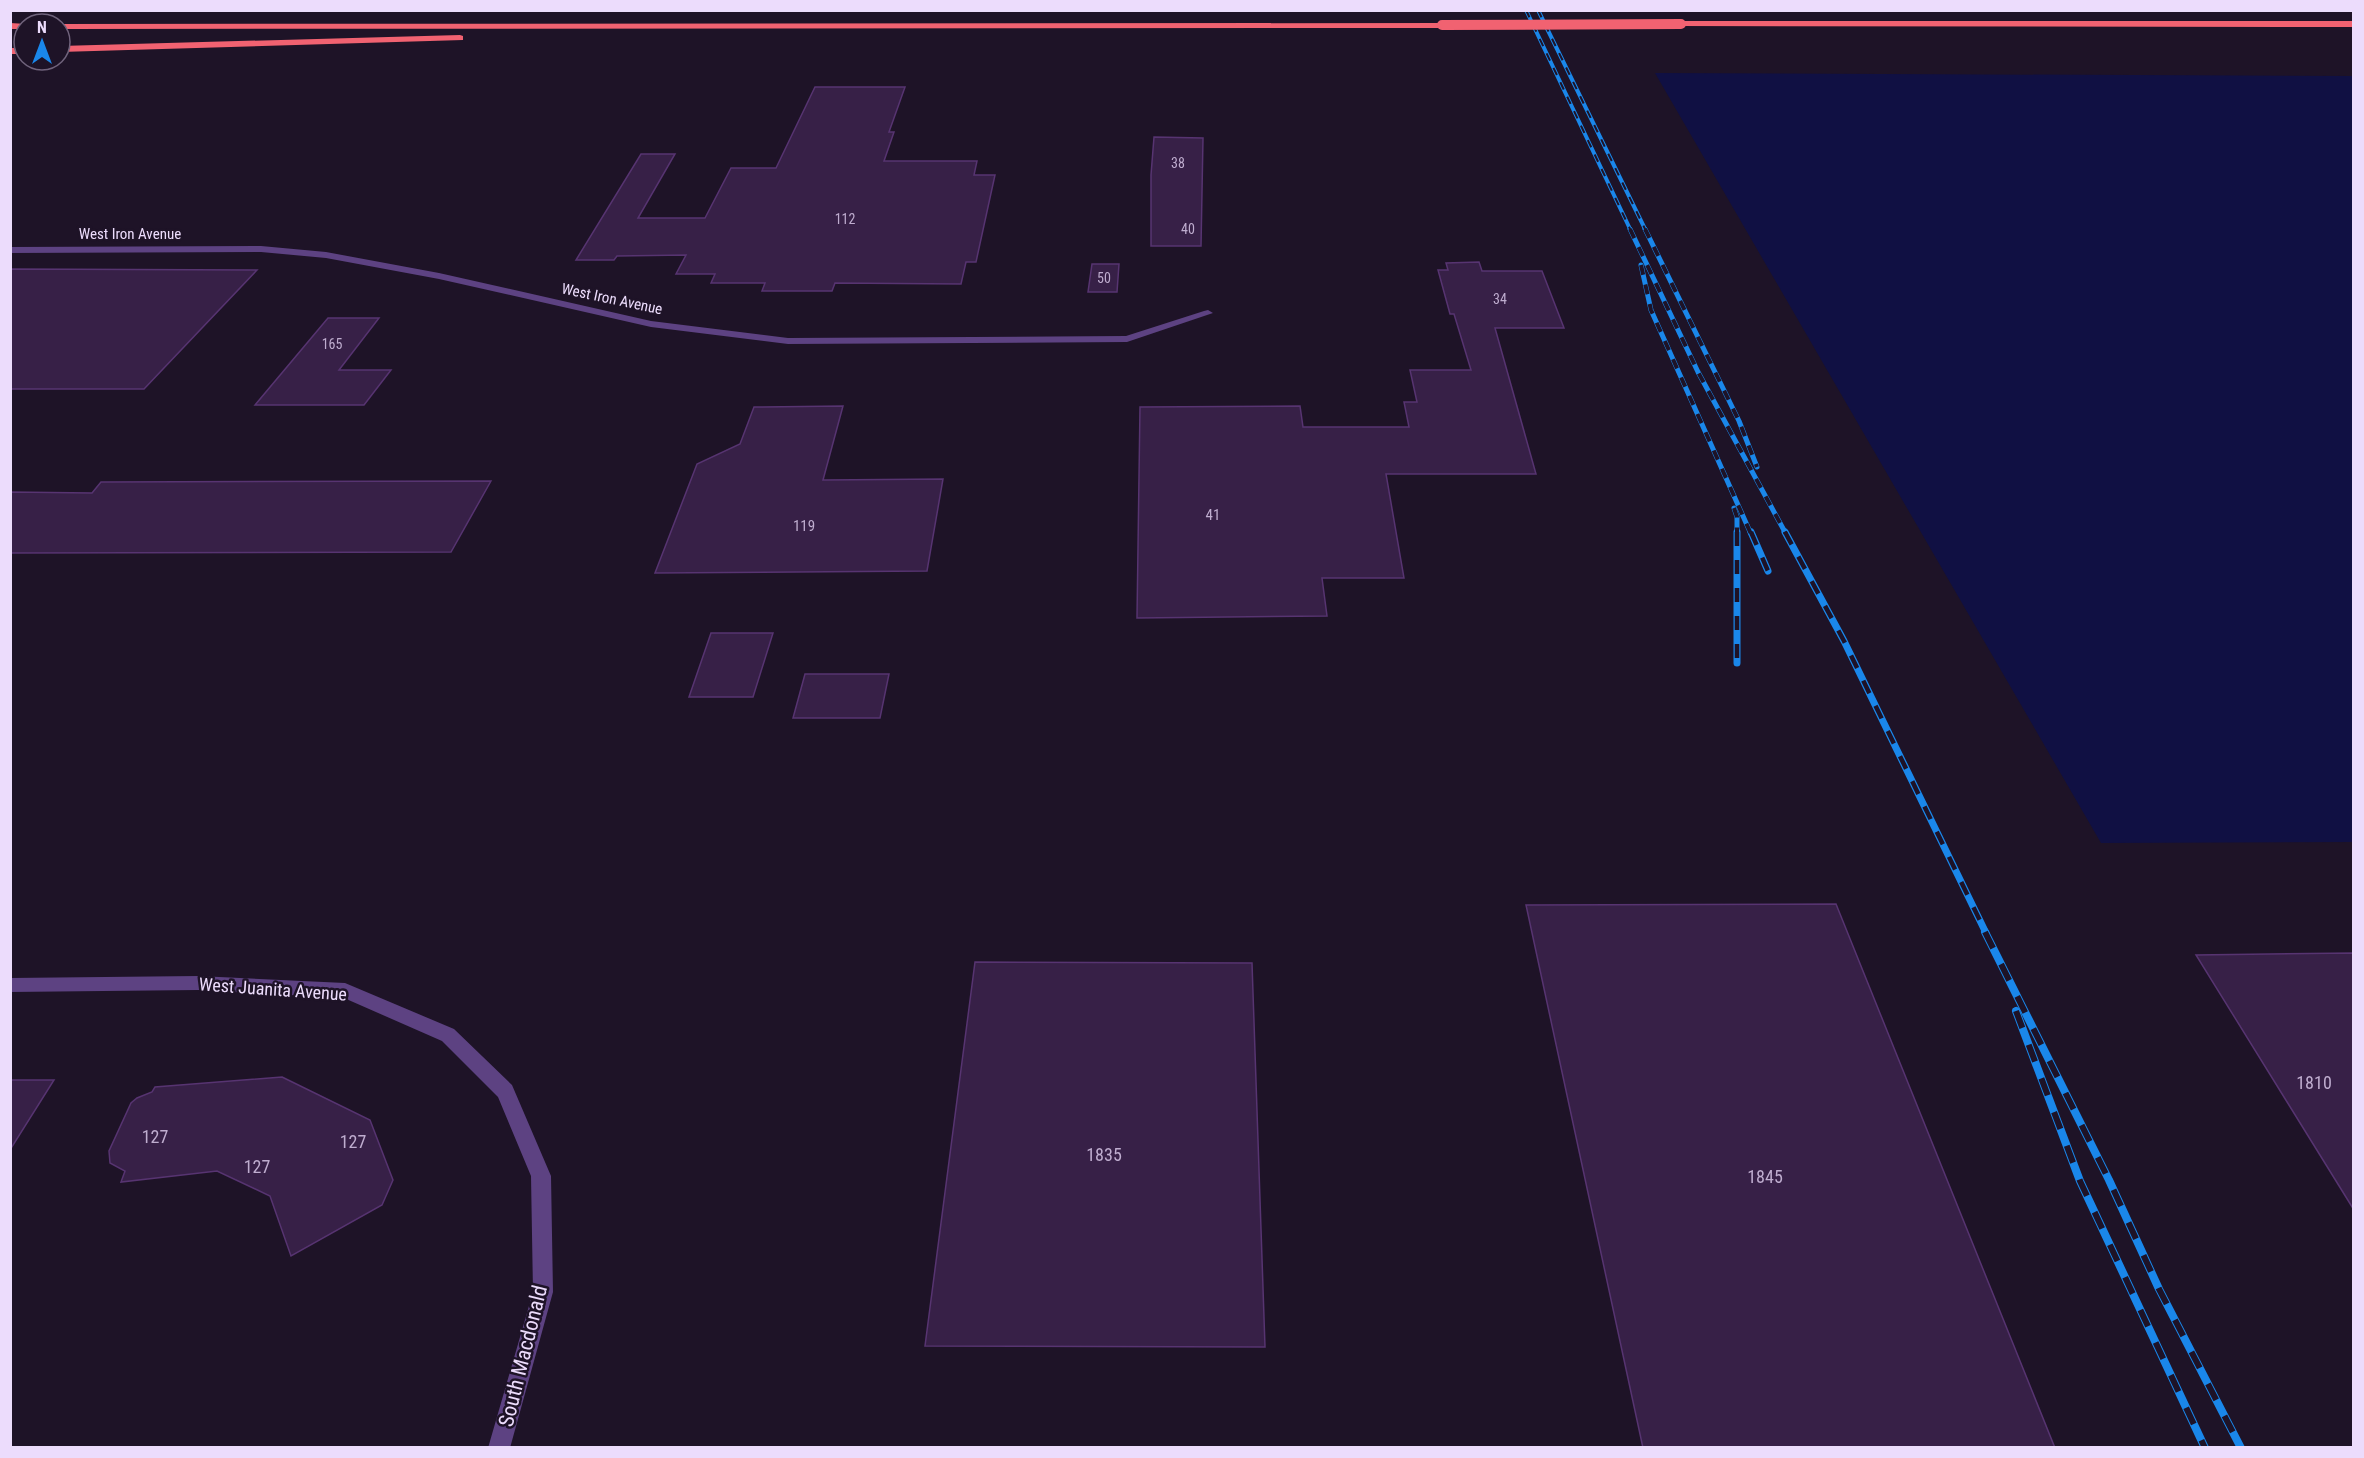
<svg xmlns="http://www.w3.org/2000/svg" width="2364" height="1458" font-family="'Roboto Condensed',sans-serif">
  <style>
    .water { fill: #101043 }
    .building { fill: #372047; stroke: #573471; stroke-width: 1.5 }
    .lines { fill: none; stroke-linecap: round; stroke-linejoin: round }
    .minor { fill: #5d4282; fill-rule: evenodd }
    .highway { fill: #f16271; fill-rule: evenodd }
    .rail-far3-casing { stroke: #1a87ea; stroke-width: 4 }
    .rail-far2-casing { stroke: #1a87ea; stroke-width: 5 }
    .rail-far1-casing { stroke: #1a87ea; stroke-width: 7 }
    .rail-casing { stroke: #1a87ea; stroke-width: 8 }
    .rail-far3 { stroke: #1e1327; stroke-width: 2; stroke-dasharray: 8; stroke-linecap: butt }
    .rail-far2 { stroke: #1e1327; stroke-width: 4; stroke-dasharray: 10; stroke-linecap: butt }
    .rail-far1 { stroke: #1e1327; stroke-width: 4.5; stroke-dasharray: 14; stroke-linecap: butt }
    .rail { stroke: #1e1327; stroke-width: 6; stroke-dasharray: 18; stroke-linecap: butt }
    .highway-bridge { stroke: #f16271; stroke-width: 10 }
    .labels { text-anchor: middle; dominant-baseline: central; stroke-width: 5; stroke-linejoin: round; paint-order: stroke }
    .far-number-label { font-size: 14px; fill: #bfadcf }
    .far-street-label { font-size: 15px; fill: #ecdcfc; stroke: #1e1327 }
    .number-label { font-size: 15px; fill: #bfadcf }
    .street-label { font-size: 18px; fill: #ecdcfc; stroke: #1e1327 }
    .near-number-label { font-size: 18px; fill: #bfadcf }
    .near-street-label { font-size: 21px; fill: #ecdcfc; stroke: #1e1327 }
  </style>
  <rect width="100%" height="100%" fill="#1e1327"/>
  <path class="water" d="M1655,73L2353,76V842L2101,843Z"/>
  <g class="building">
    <path d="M815,87H905L889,132H894L884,161H977L974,175H995L976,262H966L961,284L835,283L832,291H762L765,283H711L715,274H676L686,255L617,256L614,260H576L641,154H675L638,218H705L731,168H776Z"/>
    <path d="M1154,137L1203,138L1201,246H1151V175Z"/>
    <path d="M1479,262L1482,271H1542L1564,328H1495L1536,474H1386L1404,578H1322L1327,616L1137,618L1140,407L1300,406L1303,427H1409L1404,402H1417L1410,370H1471L1454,314H1450L1438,270H1448L1446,263Z"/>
    <path d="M1092,264H1119L1117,292H1088Z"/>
    <path d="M10,269L257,270L144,389H10Z"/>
    <path d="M328,318H379L339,370H391L364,405H255Z"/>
    <path d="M843,406L823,480L943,479L927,571L655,573L697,464L740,444L754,407Z"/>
    <path d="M491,481L451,552L10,553V492L92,493L101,482Z"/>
    <path d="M711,633H773L753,697H689Z"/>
    <path d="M805,674H889L880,718H793Z"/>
    <path d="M1836,904L2055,1448H1643L1526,905Z"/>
    <path d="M2354,953V1210L2196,955Z"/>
    <path d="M975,962L1252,963L1265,1347L925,1346Z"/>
    <path d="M282,1077L370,1120L393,1180L382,1205L291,1256L270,1196L217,1171L121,1182L125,1171L110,1163L109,1151L131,1103L137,1098L152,1092L155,1087Z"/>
    <path d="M10,1080H54L10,1150Z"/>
  </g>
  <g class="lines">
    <g class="minor">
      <path d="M261,246L326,252L439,273L651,321L788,338L1126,336L1204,311L1208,310L1213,313L1127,342L788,344L651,327L439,279L326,258L261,252L10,253V247Z"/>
      <path d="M198,976L345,983L454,1029L512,1085L551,1176L553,1292L510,1448H488L533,1292L531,1176L498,1097L442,1041L344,998L198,990L10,992V978Z"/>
    </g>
    <g class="highway">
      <path d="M1681,21H2354V27L1678,26L1676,24Z"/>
      <path d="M10,23L27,24H24V29H10Z"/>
      <path d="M1445,23V27L1442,28L60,29V24H57Z"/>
      <path d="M460,35L463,36V40L60,52V46Z"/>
      <rect x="10" y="48" width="14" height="6"/>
    </g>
    <defs>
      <g id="rail-far3">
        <path d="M1526,10L1631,231"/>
        <path d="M1538,10L1646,231"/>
      </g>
      <g id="rail-far2">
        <path d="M1630,229L1698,372L1786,534"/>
        <path d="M1645,229L1739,421L1757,467"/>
        <path d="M1641,265L1651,310L1751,534"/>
        <path d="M1734,508L1737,517V534"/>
      </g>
      <g id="rail-far1">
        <path d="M1737,532V663"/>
        <path d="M1751,532L1768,571"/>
        <path d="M1785,532L1844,641L1986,933"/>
      </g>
      <g id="rail">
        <path d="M1985,932L2109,1180L2159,1289L2241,1448"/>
        <path d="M2016,1011L2080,1181L2205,1448"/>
      </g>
    </defs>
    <use href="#rail-far3" class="rail-far3-casing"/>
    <use href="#rail-far2" class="rail-far2-casing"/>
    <use href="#rail-far1" class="rail-far1-casing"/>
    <use href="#rail" class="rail-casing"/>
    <use href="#rail-far3" class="rail-far3"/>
    <use href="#rail-far2" class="rail-far2"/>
    <use href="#rail-far1" class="rail-far1"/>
    <use href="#rail" class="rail"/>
    <path class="highway-bridge" d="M1442,25L1681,24"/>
  </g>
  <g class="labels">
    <g class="far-number-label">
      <text x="1178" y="163">38</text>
      <text x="845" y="219">112</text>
      <text x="1188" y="229">40</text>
      <text x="1104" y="278">50</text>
      <text x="1500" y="299">34</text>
      <text x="332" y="344">165</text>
    </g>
    <g class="far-street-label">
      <text x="130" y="234">West Iron Avenue</text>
      <text transform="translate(612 299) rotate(12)">West Iron Avenue</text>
    </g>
    <g class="number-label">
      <text x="1213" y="515">41</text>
      <text x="804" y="526">119</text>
    </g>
    <g class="street-label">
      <text transform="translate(273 989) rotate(4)">West Juanita Avenue</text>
    </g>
    <g class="near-number-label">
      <text x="2314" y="1082">1810</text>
      <text x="155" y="1136">127</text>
      <text x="353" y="1141">127</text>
      <text x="1104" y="1154">1835</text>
      <text x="257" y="1166">127</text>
      <text x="1765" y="1176">1845</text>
    </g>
    <g class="near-street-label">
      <text transform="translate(523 1356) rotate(-76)">South Macdonald</text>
    </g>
  </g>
  <rect width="2364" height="1458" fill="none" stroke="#ecdcfc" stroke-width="24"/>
  <g transform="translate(42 42)"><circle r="28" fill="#1e1327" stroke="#70637c" stroke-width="1.5"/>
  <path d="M0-4.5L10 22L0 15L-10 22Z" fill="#1a87ea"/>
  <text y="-9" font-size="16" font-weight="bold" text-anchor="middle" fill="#ecdcfc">N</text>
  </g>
</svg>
